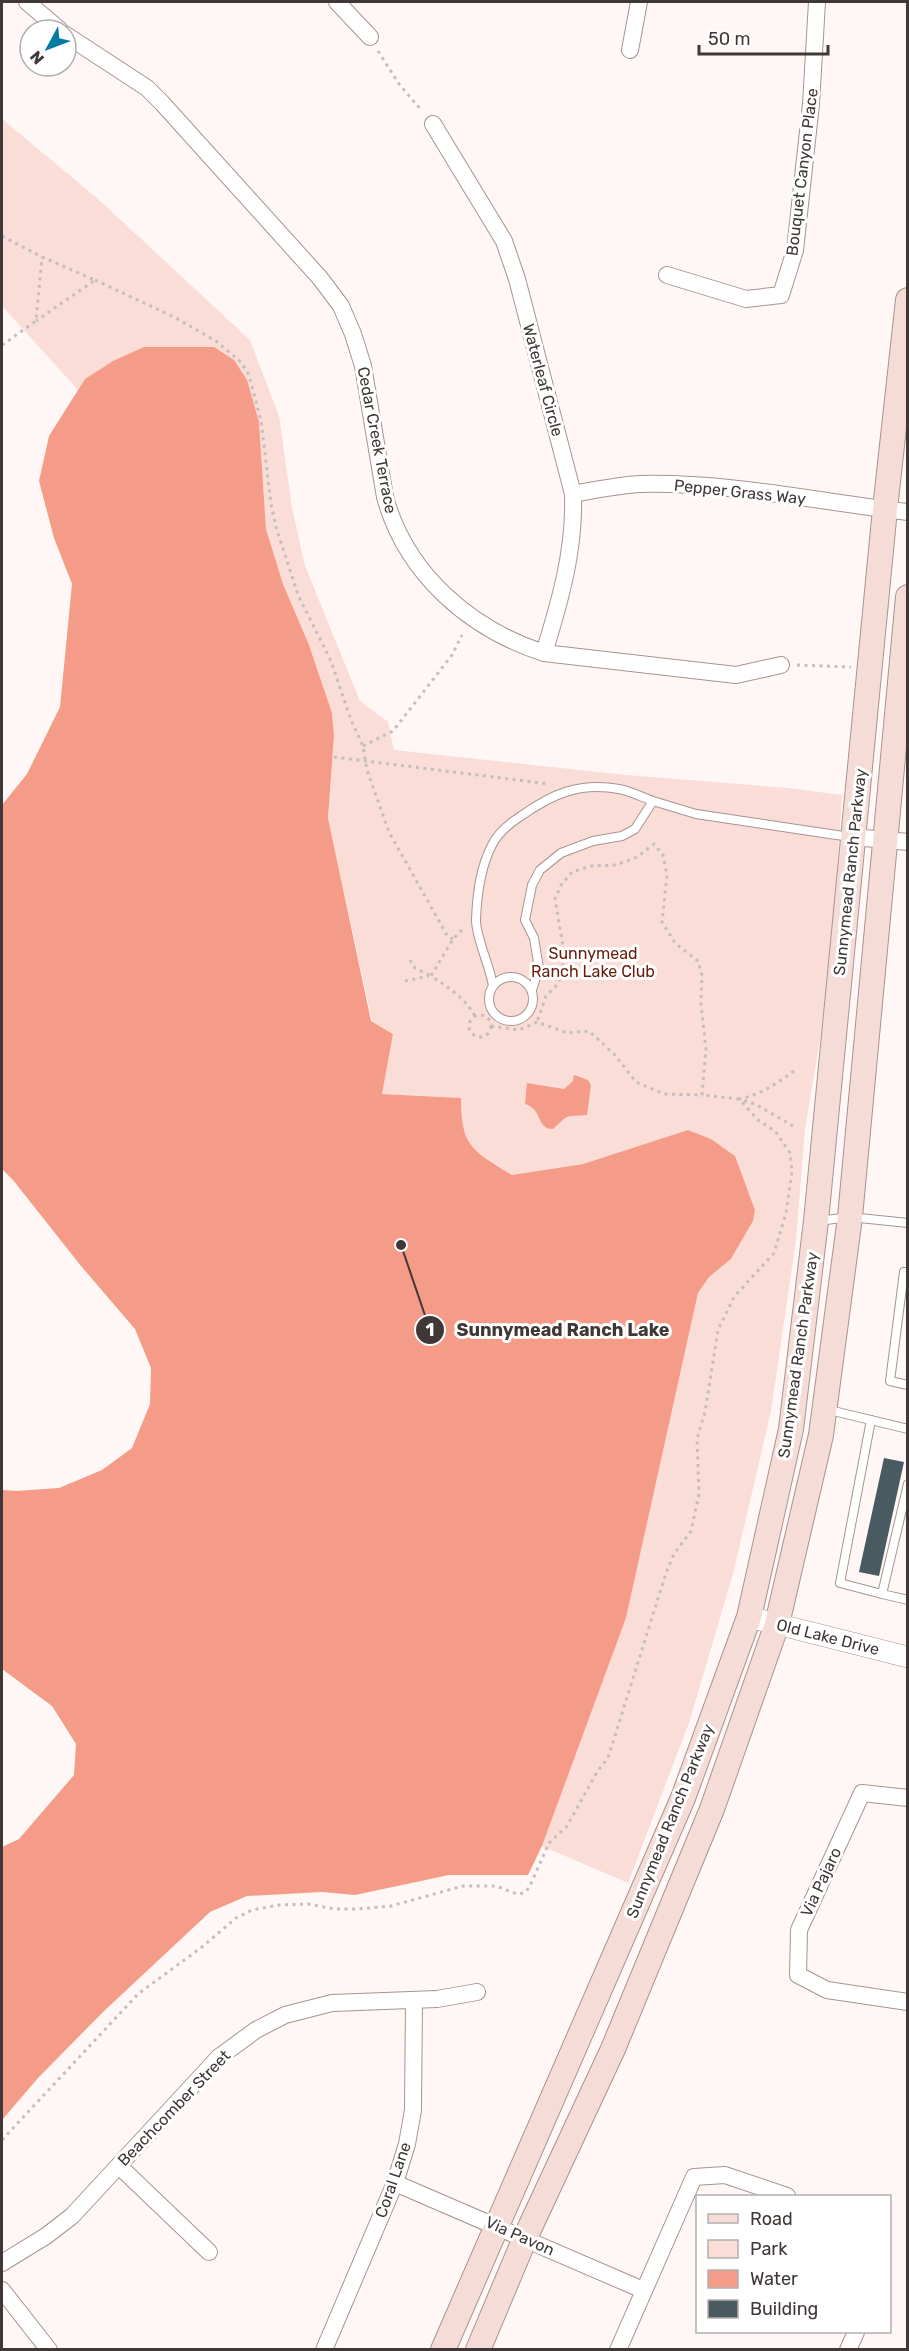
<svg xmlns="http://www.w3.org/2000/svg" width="909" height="2351" font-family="Rubik,sans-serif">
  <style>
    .green { fill: #faddd7 }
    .water { fill: #f59c89 }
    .building { fill: #4a5a61 }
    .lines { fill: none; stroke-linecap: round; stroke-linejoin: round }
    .service-casing { stroke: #a79490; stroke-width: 10 }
    .minor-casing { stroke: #a79490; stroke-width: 18 }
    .tertiary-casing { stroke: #a79490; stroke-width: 22 }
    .secondary-casing { stroke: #a79490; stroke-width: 26 }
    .path { stroke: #c5bebc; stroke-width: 3; stroke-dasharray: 3 4.5; stroke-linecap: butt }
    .service { stroke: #fff; stroke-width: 8 }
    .minor { stroke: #fff; stroke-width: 16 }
    .tertiary { stroke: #fff; stroke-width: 21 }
    .secondary { stroke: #f5dcd6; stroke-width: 24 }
    .labels { text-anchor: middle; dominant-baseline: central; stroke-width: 6; stroke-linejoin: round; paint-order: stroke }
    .street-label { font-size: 16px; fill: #3f3836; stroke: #fff }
    .park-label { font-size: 16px; fill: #691c0d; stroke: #fff }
    .leader { fill: none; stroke: #3f3836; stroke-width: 2 }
    .callout-dot { fill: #3f3836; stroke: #fff; stroke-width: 2 }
    .mark-label { font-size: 18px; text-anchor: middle; font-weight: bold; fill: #fff }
    .callout-label { font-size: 18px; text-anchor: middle; font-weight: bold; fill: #3f3836; stroke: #fff; stroke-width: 6; stroke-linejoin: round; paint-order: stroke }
  </style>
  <rect width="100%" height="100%" fill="#fff7f5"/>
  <path class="green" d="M2,119L98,199L250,340L279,416L292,508L305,566L360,701L388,722L394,750L626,775L788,788L842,795L835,898L821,1033L805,1129L796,1240L771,1411L733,1574L689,1723L628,1883L542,1846L626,1618L698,1293L709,1277L731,1259L753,1221L755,1210L735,1156L711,1139L688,1130L583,1164L512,1175L472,1148L461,1124V1098L382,1094L393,1034L372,1021L328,818L334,735L332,713L309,645L283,584L266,529L259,422L85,379L78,390L2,306Z"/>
  <g class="water">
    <path d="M144,347H214L234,360L247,380L259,422L266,529L283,584L309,645L332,713L334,735L328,818L371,1021L393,1034L382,1094L461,1098C461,1148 473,1150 512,1175L583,1164L688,1130L711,1139L735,1156L755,1210L753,1221L731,1259L709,1277L698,1293L626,1618L542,1846L528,1875H449L355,1895L322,1892L247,1896L210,1912L103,2012L38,2078L2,2120V1847L19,1839L74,1775L76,1744L52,1706L2,1669V1490L17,1491L59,1488L102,1470L132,1448L150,1404L151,1368L135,1329L81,1266L13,1180L2,1169V805L27,774L60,707L72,584L54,538L39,481L49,436L85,379L113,361Z"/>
    <path d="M574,1075L588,1080L591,1085L587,1115C565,1117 570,1113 553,1129C536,1129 543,1109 525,1104L527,1083L564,1089L573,1081Z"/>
  </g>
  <path class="building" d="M884,1458L904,1462L879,1576L859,1572Z"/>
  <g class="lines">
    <defs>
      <g id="service">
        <path d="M653,801L696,814L850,837"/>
        <circle cx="511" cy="999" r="22"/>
        <path d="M493,986C490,966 476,938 476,920C477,894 480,868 492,845C498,833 510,823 521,816C552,794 579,782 619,789C630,791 642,797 653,801L635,829L622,836L593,841L561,853L540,870L532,885L525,920L534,938L539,968L532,990"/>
        <path d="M818,1221L850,1217L908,1223"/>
        <path d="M908,1272H904L890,1381L908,1385"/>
        <path d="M825,1409L908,1429"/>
        <path d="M871,1420L840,1583L882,1594L908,1484"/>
        <path d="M882,1594L908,1600"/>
      </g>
      <g id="minor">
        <path d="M27,2L60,30"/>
        <path d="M337,2L370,37"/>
        <path d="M66,35L147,88L162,103L320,278L341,306L353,334L363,366L385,497C406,574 470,629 544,653L736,675L781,665"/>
        <path d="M630,50L639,2"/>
        <path d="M433,124L504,241L517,279L573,494C575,550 560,601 544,653"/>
        <path d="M667,275L746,299L781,295L795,250L811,104L817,2"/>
        <path d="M573,494C595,490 619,485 641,484C731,482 819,502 908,512"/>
        <path d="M853,837L908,842"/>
        <path d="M908,1798L862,1793L799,1930L798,1975L827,1990L908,2002"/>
        <path d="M119,2166L209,2252"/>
        <path d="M395,2183L643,2290"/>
        <path d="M2,2263L46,2236L72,2216L219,2057L256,2030L285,2015L332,2003L437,1999L477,1992"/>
        <path d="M2,2290L49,2350"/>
        <path d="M324,2350L395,2183L407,2144L413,2110L414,2000"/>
        <path d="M618,2350L694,2177L725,2175L787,2196"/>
        <path d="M848,2350L856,2332"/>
      </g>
      <path id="tertiary" d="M749,1617L908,1657"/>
      <g id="secondary">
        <path d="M443,2350L683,1798L749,1617L791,1429L816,1221L885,509L908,300"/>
        <path d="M478,2350L525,2238L613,2049L712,1809L777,1624L821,1435L850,1217L908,597"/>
      </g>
    </defs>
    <use href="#service" class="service-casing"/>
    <use href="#minor" class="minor-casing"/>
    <use href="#tertiary" class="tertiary-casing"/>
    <use href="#secondary" class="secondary-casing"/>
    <g class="path">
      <path d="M378,51L399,84L422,111"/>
      <path d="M2,236L42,257L95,280L36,321"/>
      <path d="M95,280L174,317L216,341L241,362L249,375L261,421L271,504L276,527L298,595L331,661L351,720L363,746L367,770L389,832L448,937L453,939"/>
      <path d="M2,345L36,321L42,257"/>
      <path d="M797,665L851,667"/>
      <path d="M363,746L393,731L452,655L462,635"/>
      <path d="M334,757L549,784"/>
      <path d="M462,930L453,939L431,976C448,987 465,998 475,1016"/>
      <path d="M410,960L415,968L431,976"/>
      <path d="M405,981L429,976"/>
      <circle cx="480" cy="1026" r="11"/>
      <path d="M491,1026L519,1030L537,1022L567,1033L589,1031L614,1054L636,1082L664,1094L702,1095L706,1049L701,1004L702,975L698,961L675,943L662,922L667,875L663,855L654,844L637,857L616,865L591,866L572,872L561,885L555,899L564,952L561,976L556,986L546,996L537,1022"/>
      <path d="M794,1071C777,1083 761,1095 739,1099L755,1104L795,1127"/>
      <path d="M2,2140L138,1994L202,1947L236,1918L252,1910L279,1905L308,1904L335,1909H358L391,1906L463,1886H496L517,1894L524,1893L529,1888L549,1843L567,1826L597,1772L608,1758L666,1573L674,1554L691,1531L699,1494L697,1439L705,1412L718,1330L734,1297L774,1253L786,1213L792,1172L790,1153L775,1131L758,1120L739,1099L702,1095"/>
    </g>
    <use href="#service" class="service"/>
    <use href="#minor" class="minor"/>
    <use href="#tertiary" class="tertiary"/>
    <use href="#secondary" class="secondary"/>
  </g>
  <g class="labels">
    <g class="street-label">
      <text transform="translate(802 172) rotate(-83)">Bouquet Canyon Place</text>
      <text transform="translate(543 380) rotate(75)">Waterleaf Circle</text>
      <text transform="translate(377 440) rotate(79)">Cedar Creek Terrace</text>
      <text transform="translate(740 492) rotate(6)">Pepper Grass Way</text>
      <text transform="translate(850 872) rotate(-84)">Sunnymead Ranch Parkway</text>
      <text transform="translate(798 1355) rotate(-82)">Sunnymead Ranch Parkway</text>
      <text transform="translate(828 1637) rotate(14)">Old Lake Drive</text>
      <text transform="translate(670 1821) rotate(-68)">Sunnymead Ranch Parkway</text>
      <text transform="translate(821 1882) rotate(-65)">Via Pajaro</text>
      <text transform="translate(174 2108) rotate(-46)">Beachcomber Street</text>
      <text transform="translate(393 2180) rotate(-71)">Coral Lane</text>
      <text transform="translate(520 2236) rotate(24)">Via Pavon</text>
    </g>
    <g class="park-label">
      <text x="593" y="953">Sunnymead<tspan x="593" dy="18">Ranch Lake Club</tspan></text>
    </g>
  </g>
  <path class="leader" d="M401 1245L430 1330"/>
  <g class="callout-dot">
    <circle cx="401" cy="1245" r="6"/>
    <circle cx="430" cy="1330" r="15"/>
  </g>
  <g class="mark-label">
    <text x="430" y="1336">1</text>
  </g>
  <g class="callout-label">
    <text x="563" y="1336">Sunnymead Ranch Lake</text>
  </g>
  <rect width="909" height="2351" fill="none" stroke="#3f3836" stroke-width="6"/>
  <rect x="696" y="2195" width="195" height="138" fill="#ffffff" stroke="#b2afaf" stroke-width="1.5"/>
  <rect x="708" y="2214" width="30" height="9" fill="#f5dcd6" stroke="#b2afaf" stroke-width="1.5"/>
  <text x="750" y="2225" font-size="18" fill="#3f3836">Road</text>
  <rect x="708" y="2240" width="30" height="18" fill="#faddd7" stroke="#b2afaf" stroke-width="1.5"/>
  <text x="750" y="2255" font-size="18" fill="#3f3836">Park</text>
  <rect x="708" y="2270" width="30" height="18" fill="#f59c89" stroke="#b2afaf" stroke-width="1.5"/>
  <text x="750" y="2285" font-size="18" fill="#3f3836">Water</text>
  <rect x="708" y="2300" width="30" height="18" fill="#4a5a61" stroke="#b2afaf" stroke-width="1.5"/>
  <text x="750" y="2315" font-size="18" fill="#3f3836">Building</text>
  <g transform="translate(48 48) rotate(229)"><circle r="28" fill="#ffffff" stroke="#b2afaf" stroke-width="1.5"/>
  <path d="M0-4.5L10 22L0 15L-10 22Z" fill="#037aa2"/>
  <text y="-9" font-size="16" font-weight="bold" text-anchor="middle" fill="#3f3836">N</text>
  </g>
  <path d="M699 45v9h129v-9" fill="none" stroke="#3f3836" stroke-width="3"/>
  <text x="708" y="45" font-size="18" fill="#3f3836" stroke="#ffffff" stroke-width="4.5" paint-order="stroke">50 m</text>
</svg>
